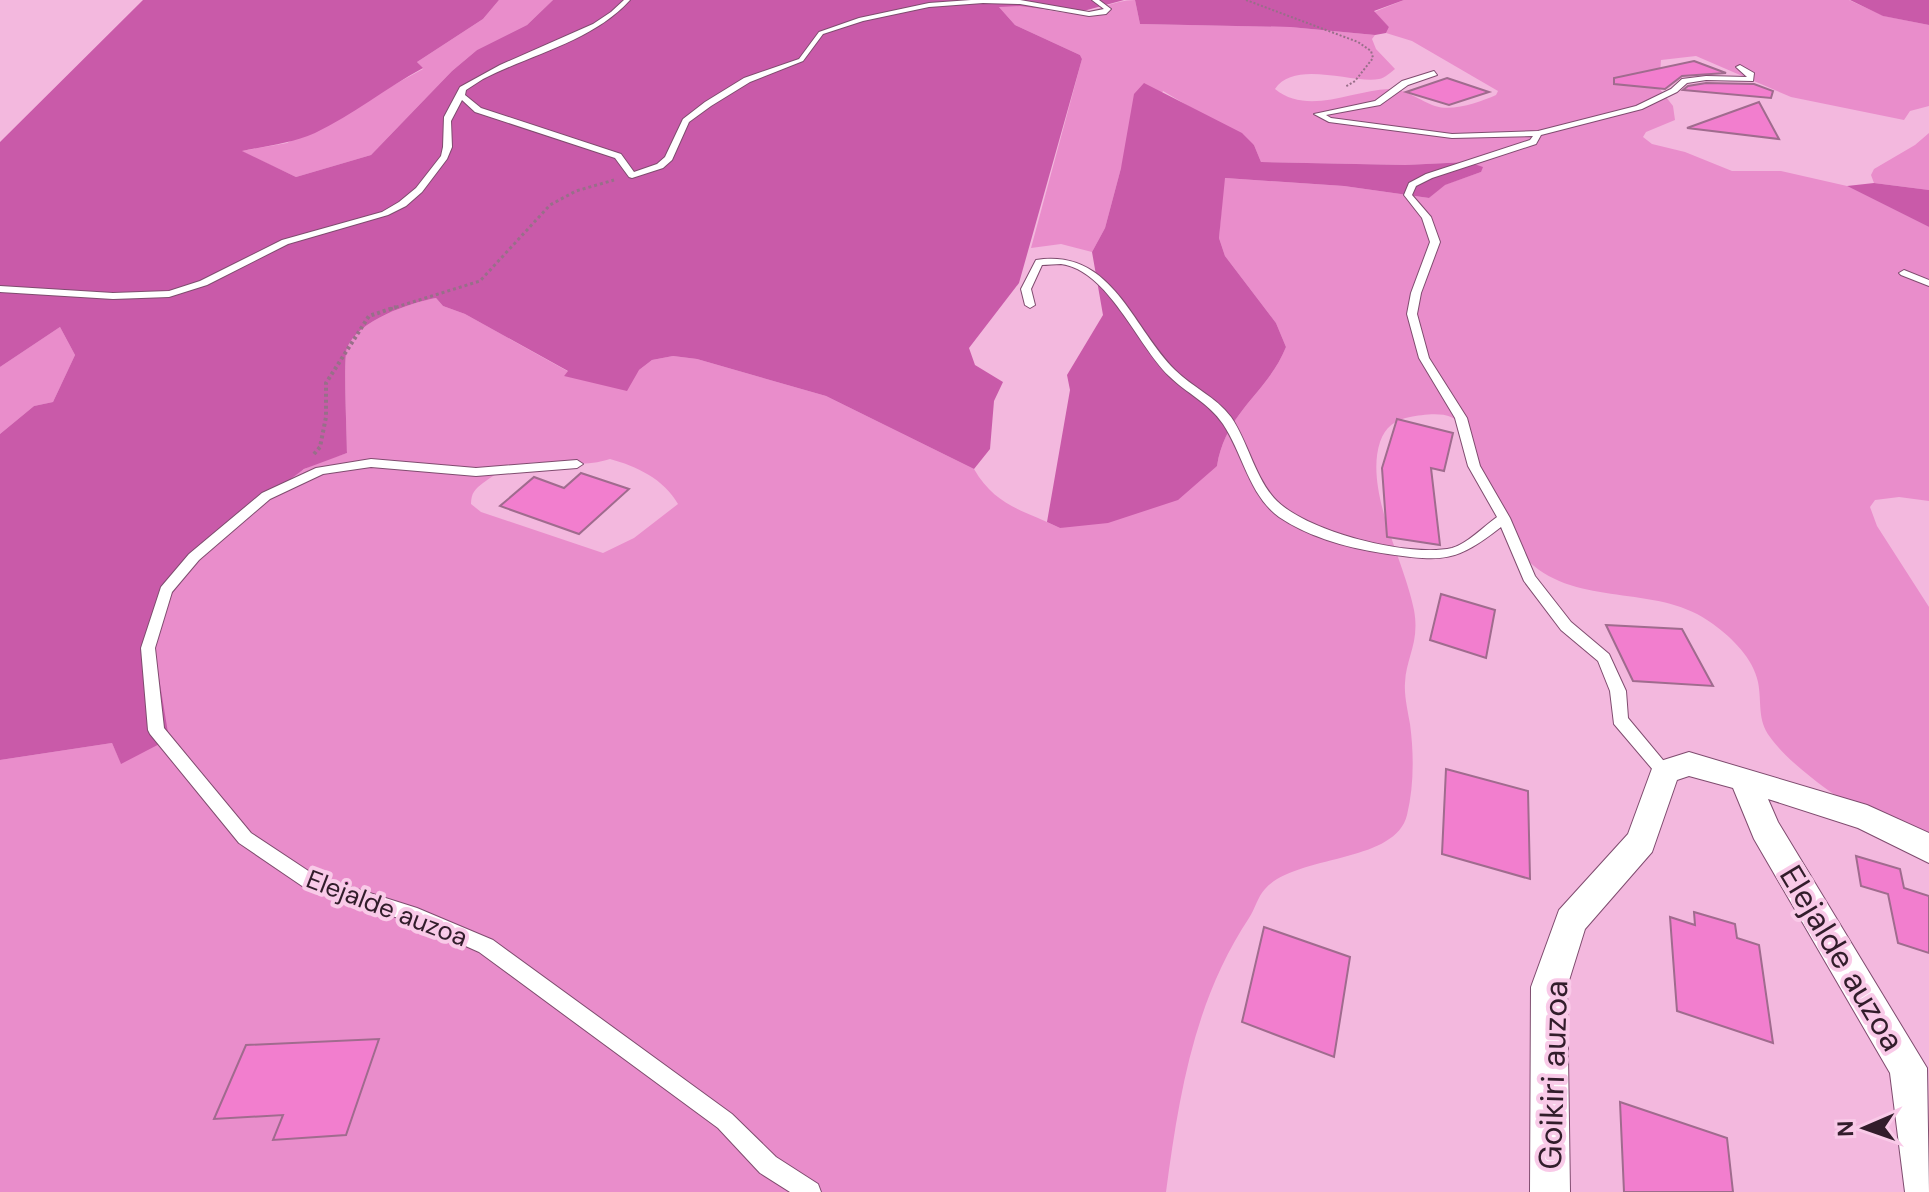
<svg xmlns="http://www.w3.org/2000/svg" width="1929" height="1192" font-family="'DM Sans',sans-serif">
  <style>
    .green { fill: #e98dcb; fill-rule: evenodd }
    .forest { fill: #c95aa9 }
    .building { fill: #f27ece; stroke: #a06b8e; stroke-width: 2 }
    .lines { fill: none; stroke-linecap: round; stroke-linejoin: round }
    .service-casing { stroke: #7f4c6f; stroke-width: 2 }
    .minor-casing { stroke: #7f4c6f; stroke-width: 2 }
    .path-far2 { stroke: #986f89; stroke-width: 2; stroke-dasharray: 2 2; stroke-linecap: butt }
    .path-far1 { stroke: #986f89; stroke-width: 3; stroke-dasharray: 3 3; stroke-linecap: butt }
    .path { stroke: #986f89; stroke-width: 4; stroke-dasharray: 3 3; stroke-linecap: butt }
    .service { fill: #fff; fill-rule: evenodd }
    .minor { fill: #fff; fill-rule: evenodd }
    .labels { text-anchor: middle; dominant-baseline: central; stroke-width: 8; stroke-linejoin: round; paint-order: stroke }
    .street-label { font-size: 26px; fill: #321d2b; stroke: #f9cae8 }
    .near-street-label { font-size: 32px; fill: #321d2b; stroke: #f9cae8 }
  </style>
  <rect width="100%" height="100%" fill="#f3b8de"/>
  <g class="green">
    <path d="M499,0H553L527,25L477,50L452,71L371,155L296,177L241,151L287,143L423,69L417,62L483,19Z"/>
    <path d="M1135,0L1140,24L1290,27L1375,35L1372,39L1376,49L1395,69C1391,72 1385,78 1379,79C1354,84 1294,59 1275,89C1308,116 1353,90 1389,89C1407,89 1420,101 1435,106C1453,112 1480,102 1496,95L1498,91L1412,41L1386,33L1389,27L1374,12L1404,0H1849L1884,16L1929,25V106L1910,111L1904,120L1791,97L1696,56L1661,60L1659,88L1673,106L1675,120L1646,132L1643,137L1652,144L1685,152L1732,171H1781L1847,186L1929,227V501L1899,497L1875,500L1870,507L1877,526L1929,607V855C1885,828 1799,778 1770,737C1757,720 1762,702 1758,682C1753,658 1732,638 1713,624C1661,584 1584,607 1534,566C1520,555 1498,514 1490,497C1481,477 1473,426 1451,417C1440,412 1421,415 1410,417C1395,420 1385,427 1380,442C1364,491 1405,562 1414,610C1420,643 1406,657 1405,683C1404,696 1408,712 1410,724C1414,754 1414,786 1407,815C1395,864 1296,854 1265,889C1258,896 1255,909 1249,918C1194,1001 1179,1095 1166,1192H0V760L112,743L121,763C131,720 138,674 151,631C168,577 254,502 301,471C314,463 332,458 347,453C347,434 343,360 347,348C358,320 410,303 436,298L443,306L465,314L569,372L564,376L639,370L652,360L673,356L697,359L826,396L974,469C996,507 1024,510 1060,528L1217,466C1226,411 1267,394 1286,347L1276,323L1225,256L1219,238L1224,178L1344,186L1429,198L1444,185L1481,172L1468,162L1405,165L1261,162L1254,145L1163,91L1121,168L1105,228L1092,252L1061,244L1031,248L1082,59L1080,55L1015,25L999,7C1023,0 1049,14 1073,13C1095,13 1113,0 1135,0ZM610,459C636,466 664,479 678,504L634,538L603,553L481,512L471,504C471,493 475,489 483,483C531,445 563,474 610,459Z"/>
    <path d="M1929,133V190L1874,183L1871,175L1874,169L1915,145Z"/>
    <path d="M60,327L75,355L53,402L34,406L0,434V367Z"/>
  </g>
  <g class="forest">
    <path d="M143,0H499L483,19L417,62L423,68C386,88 353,115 315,133C292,143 267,146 242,151L296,177L371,155L452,71L477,50L527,25L553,0H1124L1076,13L1020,6L999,7L1015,25L1080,55L1082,59L1019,283L969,348L975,365L1003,382L994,401L990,449L974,469L826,396L697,359L673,356L652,360L639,370L627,391L564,376L568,371L465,314L443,306L436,298C410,303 358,320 347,348C343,360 347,434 347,453L304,469L255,506L219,535L163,605L151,629L169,739L121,764L112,743L0,760V434L34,406L53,402L75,355L60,327L0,367V142Z"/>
    <path d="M1135,0H1404L1374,11L1389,27L1386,33L1375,35L1290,27L1140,24Z"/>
    <path d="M1850,0H1929V25L1883,16Z"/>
    <path d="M1144,83L1242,133L1254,145L1261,162L1405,165L1468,162L1483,167L1481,172L1445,185L1429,198L1344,186L1225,178L1219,238L1225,256L1276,323L1286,347C1267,394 1226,411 1217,466L1178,500L1108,523L1060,528L1047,522L1070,390L1067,375L1103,315L1092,252L1105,228L1121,168L1134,94Z"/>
    <path d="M1874,183L1929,190V227L1847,186Z"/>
  </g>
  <g class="building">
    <path d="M1694,61L1726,73L1682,76L1665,89L1614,84V78Z"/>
    <path d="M1447,78L1489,92L1449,105L1406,92Z"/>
    <path d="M1706,83L1754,84L1773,91L1771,98L1683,90L1688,86Z"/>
    <path d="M1759,102L1779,139L1687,128Z"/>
    <path d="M1397,419L1453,433L1444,471L1431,468L1440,545L1387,537L1382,468Z"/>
    <path d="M581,473L629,489L579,534L500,506L534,477L564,488Z"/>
    <path d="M1441,594L1495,610L1486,658L1430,640Z"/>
    <path d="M1606,625L1682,629L1713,686L1633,681Z"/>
    <path d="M1446,769L1528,791L1530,879L1442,854Z"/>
    <path d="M1856,856L1900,869L1904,888L1929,896V953L1898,943L1888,894L1861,886Z"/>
    <path d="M1694,912L1735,924L1737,938L1759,945L1773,1043L1677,1011L1670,917L1695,925Z"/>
    <path d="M1264,927L1350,957L1334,1057L1242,1022Z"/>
    <path d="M379,1039L346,1135L273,1140L283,1115L214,1119L246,1045Z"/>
    <path d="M1620,1102L1727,1138L1733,1192H1624Z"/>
  </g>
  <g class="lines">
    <defs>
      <g id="service">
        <path d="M624,0H630C593,41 532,54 483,79L466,90L465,95L481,108L621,154L634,172L657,164L665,157L683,119L705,102L744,78L799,59L819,32L859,18L929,3L971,0H1020L1089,12L1104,9L1092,0H1099L1111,9L1106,14L1089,16L1020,4L983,3L929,7L863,21L823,34L803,61L750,82L711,106L689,122L672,160L663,168L632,178L629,177L615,158L475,112L462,100L451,121L452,147L447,159L422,192L406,206L388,215L288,244L207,285L169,297L113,299L0,292V286L113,293L169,291L200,281L282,240L382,212L399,202L416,188L441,156L443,147L444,117L460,87L500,65L593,24L611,12Z"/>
        <path d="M1740,65L1754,73L1753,81L1706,80L1687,83L1677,92L1642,109L1541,135L1536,144L1432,178L1416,186L1412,195L1431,217L1440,242L1421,293L1417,314L1429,358L1467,418L1480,466L1510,518L1535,576L1571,622L1609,654L1626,691L1628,718L1673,772L1671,777L1665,779L1659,777L1614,724L1610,691L1598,661L1561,630L1524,581L1501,527C1456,562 1444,562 1388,554C1352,549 1310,538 1279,517C1249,495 1243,454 1223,424C1209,403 1186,393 1169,376C1137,345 1108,270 1061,264C1055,264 1048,265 1042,265L1031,289L1035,305L1030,308L1025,305L1021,289L1036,260C1112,248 1131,326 1175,370C1192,387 1216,397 1231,417C1248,442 1254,475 1274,498C1303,531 1409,558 1452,548C1468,543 1483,527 1497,517L1468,466L1455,418L1419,358L1407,314L1411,293L1430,242L1422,218L1404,195L1409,183L1426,174L1530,140L1533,136L1452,138L1329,122L1314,114L1375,101L1402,81L1434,71L1437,75L1408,85L1380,105L1326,115L1331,118L1452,134L1538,131L1636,106L1671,89L1682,79L1706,76L1747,77L1736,67Z"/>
        <path d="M1904,270L1929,280V286L1901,275L1899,273Z"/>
        <path d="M371,459L476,468L577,460L583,464L577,468L476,476L371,467L323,474L270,499L199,560L172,592L155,648L164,728L251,833L316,876L417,908L493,940L732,1114L776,1157L818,1184L821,1192H790L760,1173L718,1128L479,952L414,923L305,888L239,843L150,734L148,730L141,648L161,587L189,554L262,493L316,468Z"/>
      </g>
      <path id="minor" d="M1689,752L1867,805L1929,833V863L1858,828L1768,799L1778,822L1927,1068L1929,1192H1905L1890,1073L1754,839L1733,788L1689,776L1677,780L1652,852L1585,929L1567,987L1570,1192H1530L1531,987L1559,910L1628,834L1654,763Z"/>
    </defs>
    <use href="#service" class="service-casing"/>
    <use href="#minor" class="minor-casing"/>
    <path class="path-far2" d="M1246,0L1358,42L1371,51L1373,58L1355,81L1345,87"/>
    <path class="path-far1" d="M390,309L480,281L550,205L576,191L614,180"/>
    <path class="path" d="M314,454L320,447L326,417V383L369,316L396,307"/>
    <use href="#service" class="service"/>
    <use href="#minor" class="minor"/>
  </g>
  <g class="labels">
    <g class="street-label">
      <text transform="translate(387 908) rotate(21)">Elejalde auzoa</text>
    </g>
    <g class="near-street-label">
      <text transform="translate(1842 958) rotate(59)">Elejalde auzoa</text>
      <text transform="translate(1553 1075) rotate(-88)">Goikiri auzoa</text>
    </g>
  </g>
  <g transform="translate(1865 1128) rotate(268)" stroke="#f9cae8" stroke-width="6" paint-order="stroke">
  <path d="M0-6L14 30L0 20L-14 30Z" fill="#321d2b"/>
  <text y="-12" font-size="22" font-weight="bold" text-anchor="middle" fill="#321d2b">N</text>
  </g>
</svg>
